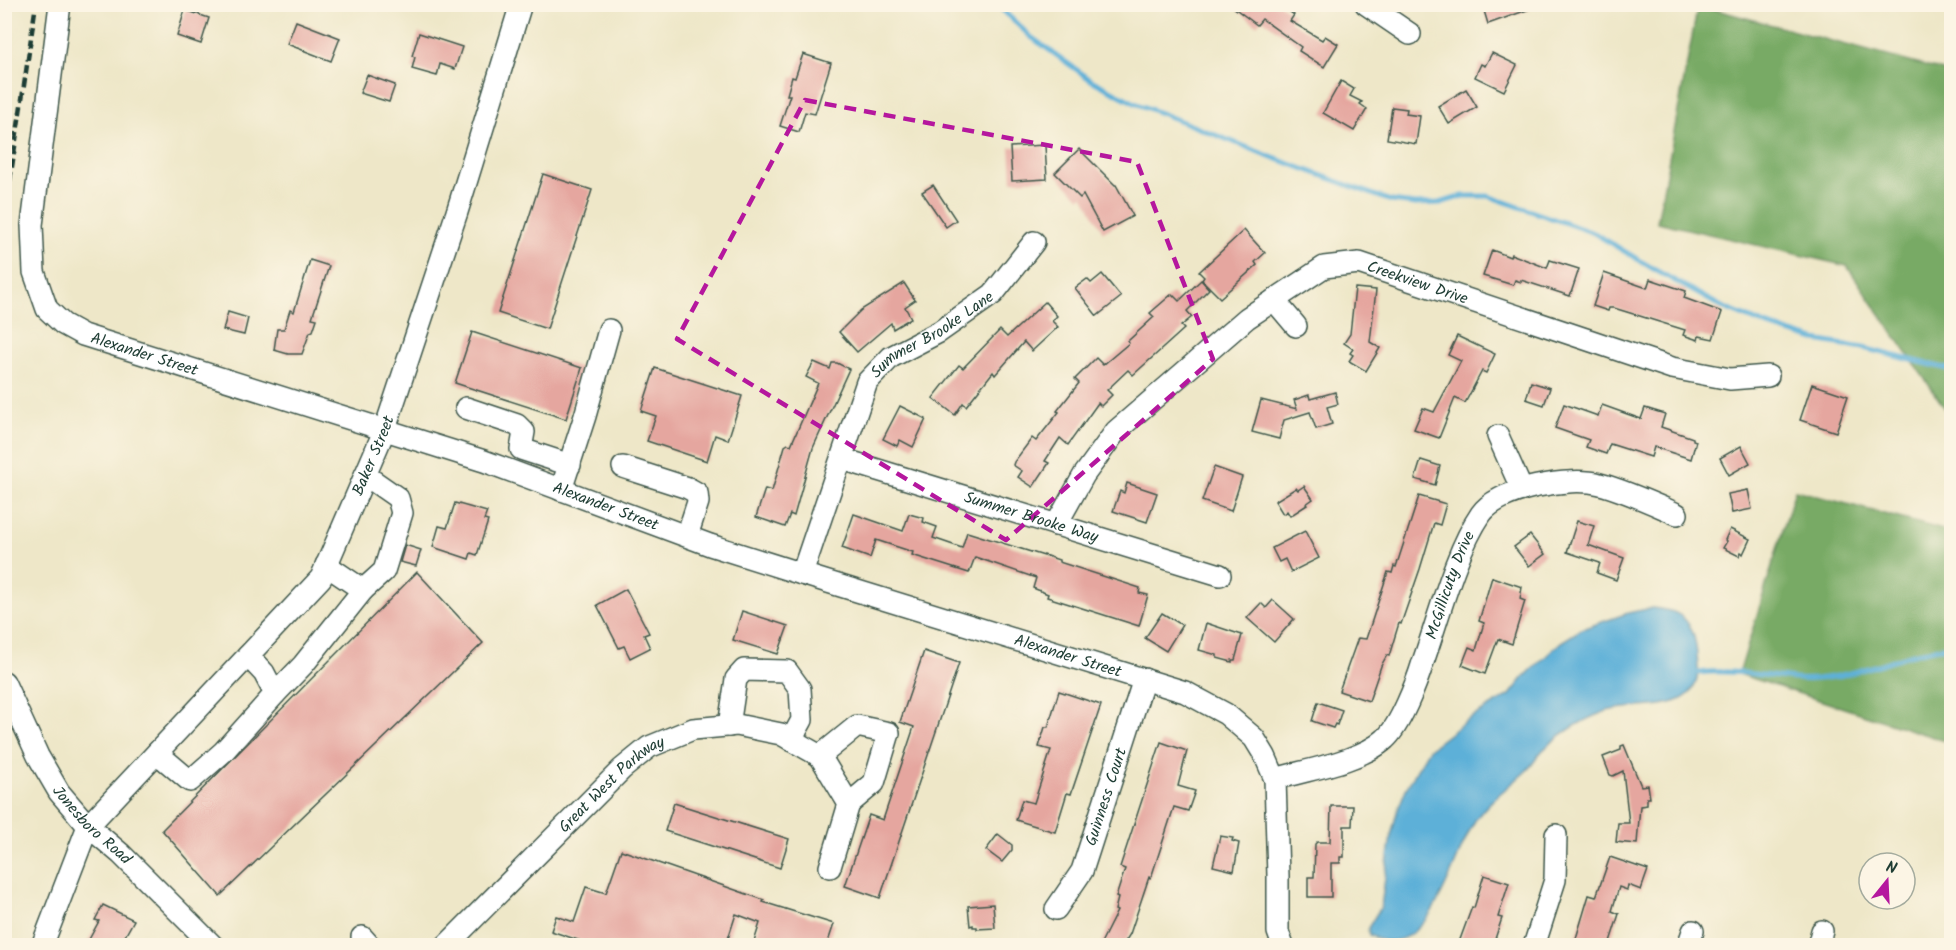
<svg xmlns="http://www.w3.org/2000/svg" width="1956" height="950" font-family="Kalam,sans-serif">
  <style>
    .forest { fill: #78aa65; stroke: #4c744c; stroke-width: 1.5 }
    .water { fill: #5db0d8; stroke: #3e7686; stroke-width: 1.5 }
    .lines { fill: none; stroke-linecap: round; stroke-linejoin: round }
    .stream { stroke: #5db0d8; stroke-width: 5 }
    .building { fill: #e5a69f }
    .minor-casing { stroke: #3e564a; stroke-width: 24 }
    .minor { stroke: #fff; stroke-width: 21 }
    .rail { stroke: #1f3d34; stroke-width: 4.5; stroke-dasharray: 9 4.5; stroke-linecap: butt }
    .marked { fill: none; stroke: #b5179e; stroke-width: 4.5; stroke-dasharray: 12 8; stroke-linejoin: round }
    .labels { text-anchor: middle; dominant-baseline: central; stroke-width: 5; stroke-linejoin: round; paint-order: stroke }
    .street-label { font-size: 16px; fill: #1f3d34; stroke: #fcf5e5 }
  </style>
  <rect width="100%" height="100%" fill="#fcf5e5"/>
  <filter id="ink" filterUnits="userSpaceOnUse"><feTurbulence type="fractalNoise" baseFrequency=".0167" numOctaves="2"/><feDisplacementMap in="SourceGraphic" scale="12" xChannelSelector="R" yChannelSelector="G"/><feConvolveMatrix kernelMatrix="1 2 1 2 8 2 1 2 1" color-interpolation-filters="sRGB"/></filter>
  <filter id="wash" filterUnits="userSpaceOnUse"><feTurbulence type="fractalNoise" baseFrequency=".008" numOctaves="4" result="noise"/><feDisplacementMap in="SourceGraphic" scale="24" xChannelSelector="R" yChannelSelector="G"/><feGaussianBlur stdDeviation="1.35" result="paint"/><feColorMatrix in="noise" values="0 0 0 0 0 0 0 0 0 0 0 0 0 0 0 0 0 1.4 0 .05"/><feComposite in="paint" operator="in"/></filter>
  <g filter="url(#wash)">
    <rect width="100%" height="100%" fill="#eee7c8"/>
    <g class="forest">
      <path d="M1698,5L1951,73V417L1847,266L1657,222Z"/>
      <path d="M1795,490L1951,532V743L1739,674Z"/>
    </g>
    <path class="water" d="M1652,608C1671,610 1684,612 1692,631C1697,642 1697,655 1698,667C1699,719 1637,700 1604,712C1582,720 1558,735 1542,751C1536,758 1532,766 1525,772C1508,788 1489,800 1476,819C1454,852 1437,944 1386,941C1381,940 1374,937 1369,935L1368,928L1381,907L1391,836L1397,812L1406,789L1429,749L1467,720L1510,695L1525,676L1561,642L1582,629L1628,613Z"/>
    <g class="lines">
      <g class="stream">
        <path d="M996,4L1031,37L1091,80L1135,103L1274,158L1391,201L1415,204L1440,203L1463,196H1488L1594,233L1657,271L1722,307L1768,326L1815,340L1863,348L1952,370"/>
        <path d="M1698,673C1719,670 1740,672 1762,675C1781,677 1798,681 1817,679C1863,675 1905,651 1952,646"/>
      </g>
    </g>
    <g id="blocks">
      <g class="building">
        <path d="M1229,4H1279L1294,15L1290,21L1322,40L1325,36L1338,44L1324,67L1299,51L1301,47L1262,19L1257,25Z"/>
        <path d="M1482,4H1533V8L1488,24Z"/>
        <path d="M185,10L209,18L201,44L177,36Z"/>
        <path d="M296,21L340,38L331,61L287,44Z"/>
        <path d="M419,33L462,47L455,69L440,64L437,76L412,69L415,57L412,56Z"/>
        <path d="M1492,53L1517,65L1504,91L1475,77L1481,64L1485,66Z"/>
        <path d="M803,54L831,63L815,114L805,112L799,132L780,126L790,95H787L792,77L795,78Z"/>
        <path d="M367,75L395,85L389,102L360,93Z"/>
        <path d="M1341,81L1354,89L1350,96L1362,102L1360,104L1367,109L1354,131L1323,113Z"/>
        <path d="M1466,89L1477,107L1449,124L1438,106Z"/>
        <path d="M1392,107L1407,109L1406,114L1420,116L1416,144L1387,139Z"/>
        <path d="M1045,145L1047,179L1012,181L1010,147Z"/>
        <path d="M1079,149L1115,185H1116L1133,216L1103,232L1083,195L1080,198L1055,173Z"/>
        <path d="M543,174L592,190L547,329L498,313Z"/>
        <path d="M933,185L956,220L946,227L922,192Z"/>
        <path d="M1244,230L1265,253L1255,262L1257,265L1220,298L1202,280L1204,277L1199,272Z"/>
        <path d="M1492,250L1510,257L1511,254L1547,268L1550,260L1579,269L1570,296L1521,280V282L1515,280L1513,285L1483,276Z"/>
        <path d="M310,260L329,266L312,318L317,319L313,331L310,332L302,354H288L274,350L277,329H284L290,310L294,312Z"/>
        <path d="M1604,273L1647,288L1650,279L1686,291L1684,298L1722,312L1713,339L1699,336L1698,340L1683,335L1685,330L1614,308H1609L1608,311L1593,306Z"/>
        <path d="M1102,274L1121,297L1097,316L1075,288L1087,279L1091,283Z"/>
        <path d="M1201,280L1209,289L1187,311L1192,317L1181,326L1184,329L1133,375L1128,370L1107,390L1112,395L1101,406L1098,403L1068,445L1060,438L1045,461L1049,463L1033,487L1018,477L1022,471L1013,465L1014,462L1032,438L1036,441L1059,412L1057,411L1079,383L1075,379L1096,358L1103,365L1129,343L1128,341L1154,317L1150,313L1172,294L1179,301Z"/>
        <path d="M904,283L915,300L905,307L911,318L893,329L891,323L857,352L839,332L861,310Z"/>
        <path d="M1355,288L1376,290L1370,342L1380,348L1366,371L1349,361L1353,355L1350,353L1353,349L1344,343L1350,334Z"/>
        <path d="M1045,302L1057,316L1052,321L1058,327L1032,351L1024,342L995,375L993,372L966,406L963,403L955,415L933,398L959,365L963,368L1000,330L1007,337Z"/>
        <path d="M228,312L248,318L244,335L223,330Z"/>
        <path d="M472,332L582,368L566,419L455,383Z"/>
        <path d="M1457,336L1495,354L1486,373L1482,371L1465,403L1455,398L1439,438L1414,429L1423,408L1434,412L1461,361L1448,355Z"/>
        <path d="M814,362L830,369L832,363H837L849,369L813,448L794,516L790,514L785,527L756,517L765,489L772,491L785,446L788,444L791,445L818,383L806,377Z"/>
        <path d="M655,368L742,396L728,440L715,435L707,461L647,441L656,416L641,411Z"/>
        <path d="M1531,382L1550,388L1544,405L1526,399Z"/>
        <path d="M1812,384L1848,396L1836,432L1800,420Z"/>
        <path d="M1335,392L1338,404L1327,407L1332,424L1316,429L1310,412L1284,420L1279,439L1252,432L1261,400L1297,409L1294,400L1309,395L1310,399Z"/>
        <path d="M1564,404L1598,416L1602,405L1641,419L1645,408L1665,414L1661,427L1693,438V440L1696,441L1691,459L1654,447L1651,457L1610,444L1606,454L1586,447L1589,440L1555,428Z"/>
        <path d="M900,406L926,419L913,447L900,440L897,446L883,439Z"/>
        <path d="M1741,446L1750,463L1729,475L1720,458Z"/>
        <path d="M1421,460L1440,466L1435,485L1415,479Z"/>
        <path d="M1214,467L1242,477L1231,511L1202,501Z"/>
        <path d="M1127,483L1157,493L1147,522L1113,511L1120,491L1124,493Z"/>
        <path d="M1304,486L1313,499L1306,504L1307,505L1290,516L1287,511L1283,514L1275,501L1296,488L1298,490Z"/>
        <path d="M1748,490L1752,509L1732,513L1728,494Z"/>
        <path d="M1419,496L1446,504L1440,525L1434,523L1420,569L1401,624L1399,623L1389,656L1387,655L1381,666L1369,701L1339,691L1358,638L1366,639L1388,572L1392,573L1394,566L1396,567Z"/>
        <path d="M455,503L487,512L484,520L488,521L477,555L471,553L469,559L433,547L439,526L447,528Z"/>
        <path d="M854,514L903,531L909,514L924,518L923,522L937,527L933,538L962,548L967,532L1044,556V555L1059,560V562L1140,588L1139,593L1148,595L1139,626L1047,597L1048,594L1033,588L1036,578L975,557L969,573L912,555L913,552L876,540L870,558L842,548Z"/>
        <path d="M1577,521L1594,526L1588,545L1624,558L1616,580L1597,573L1600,563L1567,552Z"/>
        <path d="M1730,529L1750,539L1743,554L1741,552L1739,556L1723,548L1727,541L1725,540Z"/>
        <path d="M1305,531L1319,558L1291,572L1285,559L1279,562L1272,548Z"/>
        <path d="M1530,535L1545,554L1529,566L1514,547Z"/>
        <path d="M405,545L421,550L416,566L400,562Z"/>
        <path d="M417,572L483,643L220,896L162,830Z"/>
        <path d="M1492,577L1522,587L1520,599L1525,601L1512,644L1498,639L1485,674L1462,665L1469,647L1476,650L1484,623L1479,621Z"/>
        <path d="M626,589L649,633L644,635L650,648L630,658L624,646L619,648L597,605Z"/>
        <path d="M1273,600L1294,619L1274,642L1247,618L1261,603L1266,608Z"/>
        <path d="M742,611L788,626L778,654L733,640Z"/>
        <path d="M1162,613L1182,625L1166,651L1145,638Z"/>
        <path d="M1206,623L1242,635L1235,660H1232V662L1217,658V655L1199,650Z"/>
        <path d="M924,651L959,663L880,898L845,886L869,815L883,820L914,727L900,722Z"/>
        <path d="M1059,691L1101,705L1071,794L1067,793L1055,832L1016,820L1022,800L1034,803L1051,750L1039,747L1045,727H1048Z"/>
        <path d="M1318,702L1342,710L1337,725L1335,724L1333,728L1312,721Z"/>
        <path d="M1161,742L1187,751L1178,786L1195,791L1188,811L1174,807L1151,878L1149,877L1130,934L1123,945H1100L1117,911L1115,910L1118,898L1116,897L1125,869L1120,867Z"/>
        <path d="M1624,745L1641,786L1648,785L1650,798H1647V805L1640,806L1637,844L1616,842L1618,823H1629L1623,771L1613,776L1610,775L1603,757L1621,750V746Z"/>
        <path d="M674,803L789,839L780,868L665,831Z"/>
        <path d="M1331,806H1353L1352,826H1344V857H1340V863H1331V897H1308V877H1314L1315,844L1317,842H1330Z"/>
        <path d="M998,834L1012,845V850L1002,862L986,850Z"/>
        <path d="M1220,836L1233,838L1232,841L1239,843L1234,871L1213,866Z"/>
        <path d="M621,850L764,900L763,902L834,924L827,945H753L760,923L736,914L726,945H712L694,940L693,945H593L551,931L556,916L574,922L586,887L606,893Z"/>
        <path d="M1610,857L1648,870L1641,890L1628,885L1627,890L1619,887L1612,911L1619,914L1609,945H1574L1589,895L1596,897Z"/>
        <path d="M1484,875L1509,883L1498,917L1502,918L1493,945H1458L1472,907L1474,908Z"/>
        <path d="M993,904L995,928L977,929V927H973V925L970,926L968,906Z"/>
        <path d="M103,905L134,920L120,945H86L99,921L95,920Z"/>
      </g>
    </g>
  </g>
  <g filter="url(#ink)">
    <use href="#blocks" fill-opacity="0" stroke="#3e564a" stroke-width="1.5"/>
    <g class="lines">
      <defs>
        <g id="minor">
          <path id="s1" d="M60,4L32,225L34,272L47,309L63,324L83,335L484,461L710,545L802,574L1185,692L1226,714L1254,738L1265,756L1275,779L1278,876V932L1283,946"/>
          <path d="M1366,4L1410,34"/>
          <path d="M1274,300L1296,326"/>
          <path d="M466,408L517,425L524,432L521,449L570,465"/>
          <path d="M1498,436L1522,490"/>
          <path id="s2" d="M842,459L1220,575"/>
          <path d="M623,467L688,488L697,493L698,502L687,536"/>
          <path d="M561,490L585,416L609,330"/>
          <path id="s3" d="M1056,525L1084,475L1116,431L1247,318L1324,267L1359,263L1672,368L1730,379L1768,376"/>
          <path id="s4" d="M802,574L867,382L891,357L939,332L993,294L1034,242"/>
          <path d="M363,590L384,571L402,513L398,498L365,475"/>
          <path id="s5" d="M4,682L38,756L59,792L88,826L121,854L213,946"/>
          <path d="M275,694L303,665L363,590L326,565"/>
          <path d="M729,726L736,679L744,670L787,671L800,689L802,720L791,740"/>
          <path d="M157,753L190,781L223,752L275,694L264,673L248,656"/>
          <path d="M820,756L857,726L889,733L874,783L849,804"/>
          <path id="s6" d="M1275,779C1306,770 1362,761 1385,739C1400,726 1417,682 1423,662C1439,617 1455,552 1481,514C1499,488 1571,476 1600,484C1626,491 1652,503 1677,514"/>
          <path id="s7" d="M1056,909L1082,871L1144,679"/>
          <path d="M362,937L370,946"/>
          <path id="s8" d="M42,946L88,826L321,578L385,429L457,212L520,7L518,4"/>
          <path id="s9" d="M446,946L622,769L649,747L693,729L737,725L781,734L820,756L849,804L830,867"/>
          <path d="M1534,946L1555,880L1556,835"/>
          <path d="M1688,946L1693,931"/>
          <path d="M1818,946L1822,931"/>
        </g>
      </defs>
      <use href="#minor" class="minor-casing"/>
      <use href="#minor" class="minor"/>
      <path class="rail" d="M4,221L36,4"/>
    </g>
  </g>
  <path class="marked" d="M805,100L1137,162L1213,359L1006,540L677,339Z"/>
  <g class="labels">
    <g class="street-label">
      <text stroke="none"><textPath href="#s3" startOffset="474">Creekview Drive</textPath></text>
      <text stroke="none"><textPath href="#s4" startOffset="284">Summer Brooke Lane</textPath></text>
      <text stroke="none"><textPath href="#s1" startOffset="418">Alexander Street</textPath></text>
      <text stroke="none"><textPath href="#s8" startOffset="602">Baker Street</textPath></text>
      <text stroke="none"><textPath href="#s1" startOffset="904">Alexander Street</textPath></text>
      <text stroke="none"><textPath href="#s2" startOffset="198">Summer Brooke Way</textPath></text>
      <text stroke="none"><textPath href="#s6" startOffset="286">McGillicuty Drive</textPath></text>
      <text stroke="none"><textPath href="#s1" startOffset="1390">Alexander Street</textPath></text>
      <text stroke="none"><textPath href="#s9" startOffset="232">Great West Parkway</textPath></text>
      <text stroke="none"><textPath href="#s7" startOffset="124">Guinness Court</textPath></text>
      <text stroke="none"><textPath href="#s5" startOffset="170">Jonesboro Road</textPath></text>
    </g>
  </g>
  <rect width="1956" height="950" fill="none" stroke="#fcf5e5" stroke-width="24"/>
  <g transform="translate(1887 881) rotate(18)"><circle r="28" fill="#fcf5e5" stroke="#a4ab9e" stroke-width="1.5"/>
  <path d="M0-4.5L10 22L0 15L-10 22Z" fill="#b5179e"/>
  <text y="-9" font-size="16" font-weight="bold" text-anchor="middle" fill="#1f3d34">N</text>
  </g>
</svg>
